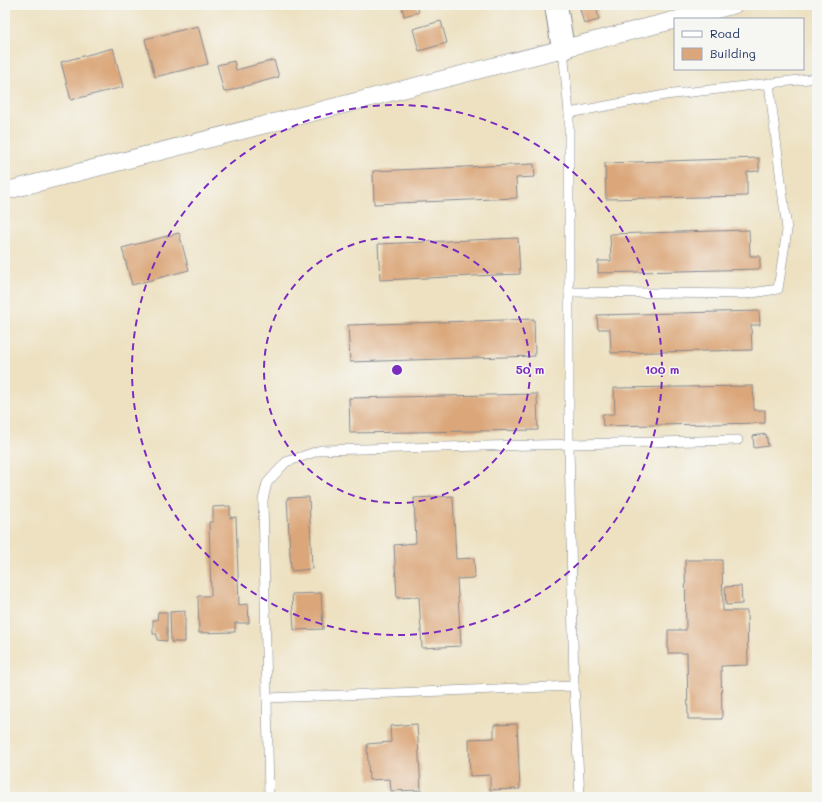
<svg xmlns="http://www.w3.org/2000/svg" width="822" height="802" font-family="Mali,sans-serif">
  <style>
    .building { fill: #dba77a }
    .lines { fill: none; stroke-linecap: round; stroke-linejoin: round }
    .service-casing { stroke: #848890; stroke-width: 10 }
    .minor-casing { stroke: #848890; stroke-width: 18 }
    .tertiary-casing { stroke: #848890; stroke-width: 24 }
    .service { stroke: #fff; stroke-width: 9 }
    .minor { stroke: #fff; stroke-width: 17 }
    .tertiary { stroke: #fff; stroke-width: 22 }
    .ring { fill: none; stroke: #7b2cbf; stroke-width: 2; stroke-dasharray: 7 5 }
    .centre { fill: #7b2cbf; stroke: #f6f6f2; stroke-width: 2 }
    .ring-label { font-size: 12px; text-anchor: middle; font-weight: bold; fill: #7b2cbf; stroke: #f6f6f2; stroke-width: 3; stroke-linejoin: round; paint-order: stroke }
  </style>
  <rect width="100%" height="100%" fill="#f6f6f2"/>
  <filter id="ink" filterUnits="userSpaceOnUse"><feTurbulence type="fractalNoise" baseFrequency=".025" numOctaves="2"/><feDisplacementMap in="SourceGraphic" scale="8" xChannelSelector="R" yChannelSelector="G"/><feConvolveMatrix kernelMatrix="1 2 1 2 8 2 1 2 1" color-interpolation-filters="sRGB"/></filter>
  <filter id="wash" filterUnits="userSpaceOnUse"><feTurbulence type="fractalNoise" baseFrequency=".012" numOctaves="4" result="noise"/><feDisplacementMap in="SourceGraphic" scale="16" xChannelSelector="R" yChannelSelector="G"/><feGaussianBlur stdDeviation="0.9" result="paint"/><feColorMatrix in="noise" values="0 0 0 0 0 0 0 0 0 0 0 0 0 0 0 0 0 1.4 0 .05"/><feComposite in="paint" operator="in"/></filter>
  <g filter="url(#wash)">
    <rect width="100%" height="100%" fill="#ede1c1"/>
    <g id="blocks">
      <g class="building">
        <path d="M409,5H417L419,12L404,16L402,7Z"/>
        <path d="M596,5L599,20L584,24L580,9Z"/>
        <path d="M441,21L447,43L419,51L413,29Z"/>
        <path d="M198,26L208,64L155,77L145,39Z"/>
        <path d="M113,48L123,87L71,100L61,62Z"/>
        <path d="M274,60L279,77L224,92L217,65L234,61L236,70Z"/>
        <path d="M759,158V171L747,172V196L606,199L605,163Z"/>
        <path d="M534,164L535,177L516,178L517,198L374,204L373,171Z"/>
        <path d="M814,228H817V253H815Z"/>
        <path d="M749,230L750,256H760V269L598,273V261H611L610,234Z"/>
        <path d="M179,233L189,270L132,285L122,248Z"/>
        <path d="M518,238L520,274L380,280L378,244Z"/>
        <path d="M759,311L760,325H751L752,350L611,353L610,329H598L597,315Z"/>
        <path d="M534,319L535,356L350,362L348,325Z"/>
        <path d="M753,386L754,410H765V423L603,426L602,414H615L614,388Z"/>
        <path d="M537,394L538,430L350,433L349,398Z"/>
        <path d="M766,434L768,446L754,448L753,436Z"/>
        <path d="M453,496L456,559L474,558L475,578L457,579L461,646L422,648L419,597L397,598L394,545L416,543L414,498Z"/>
        <path d="M309,497L312,569L291,571L287,498Z"/>
        <path d="M230,506V518L236,517L239,605L248,604L249,623H235V632L199,633L198,596H211L209,522H213V507Z"/>
        <path d="M685,560H722L723,611H747L748,665L721,666L722,719H688L687,653H668V630H686Z"/>
        <path d="M741,586L742,604L726,605L725,587Z"/>
        <path d="M321,593L323,629L294,630L292,594Z"/>
        <path d="M185,611V642H171L170,612Z"/>
        <path d="M158,612H167V641L157,640V634H153V620H157Z"/>
        <path d="M417,724L421,790L391,791L390,779L369,780L367,744L391,742L390,726Z"/>
        <path d="M517,724L520,789L490,790V775L470,776L469,739L494,738V725Z"/>
      </g>
    </g>
  </g>
  <g filter="url(#ink)">
    <use href="#blocks" fill-opacity="0" stroke="#848890" stroke-width="1"/>
    <g class="lines">
      <defs>
        <g id="service">
          <path d="M563,49L569,113V444L574,686L580,797"/>
          <path d="M569,113L665,95L817,78"/>
          <path d="M569,292L745,294L778,289L787,230L769,83"/>
          <path d="M267,698L574,686"/>
          <path d="M269,797L263,500L267,483L286,462L321,450L738,440"/>
        </g>
        <g id="minor">
          <path d="M679,19L734,5"/>
          <path d="M5,191L675,20"/>
        </g>
        <path id="tertiary" d="M556,5L563,49"/>
      </defs>
      <use href="#service" class="service-casing"/>
      <use href="#minor" class="minor-casing"/>
      <use href="#tertiary" class="tertiary-casing"/>
      <use href="#service" class="service"/>
      <use href="#minor" class="minor"/>
      <use href="#tertiary" class="tertiary"/>
    </g>
  </g>
  <g class="ring">
    <circle cx="397" cy="370" r="133"/>
    <circle cx="397" cy="370" r="265"/>
  </g>
  <circle cx="397" cy="370" r="6" class="centre"/>
  <g class="ring-label">
    <text x="530" y="374">50 m</text>
    <text x="662" y="374">100 m</text>
  </g>
  <rect width="822" height="802" fill="none" stroke="#f6f6f2" stroke-width="20"/>
  <rect x="674" y="18" width="130" height="52" fill="#f6f6f2" stroke="#9ea6b7"/>
  <rect x="682" y="31" width="20" height="6" fill="#ffffff" stroke="#9ea6b7"/>
  <text x="710" y="38" font-size="12" fill="#1b2f5e">Road</text>
  <rect x="682" y="48" width="20" height="12" fill="#dba77a" stroke="#9ea6b7"/>
  <text x="710" y="58" font-size="12" fill="#1b2f5e">Building</text>
</svg>
